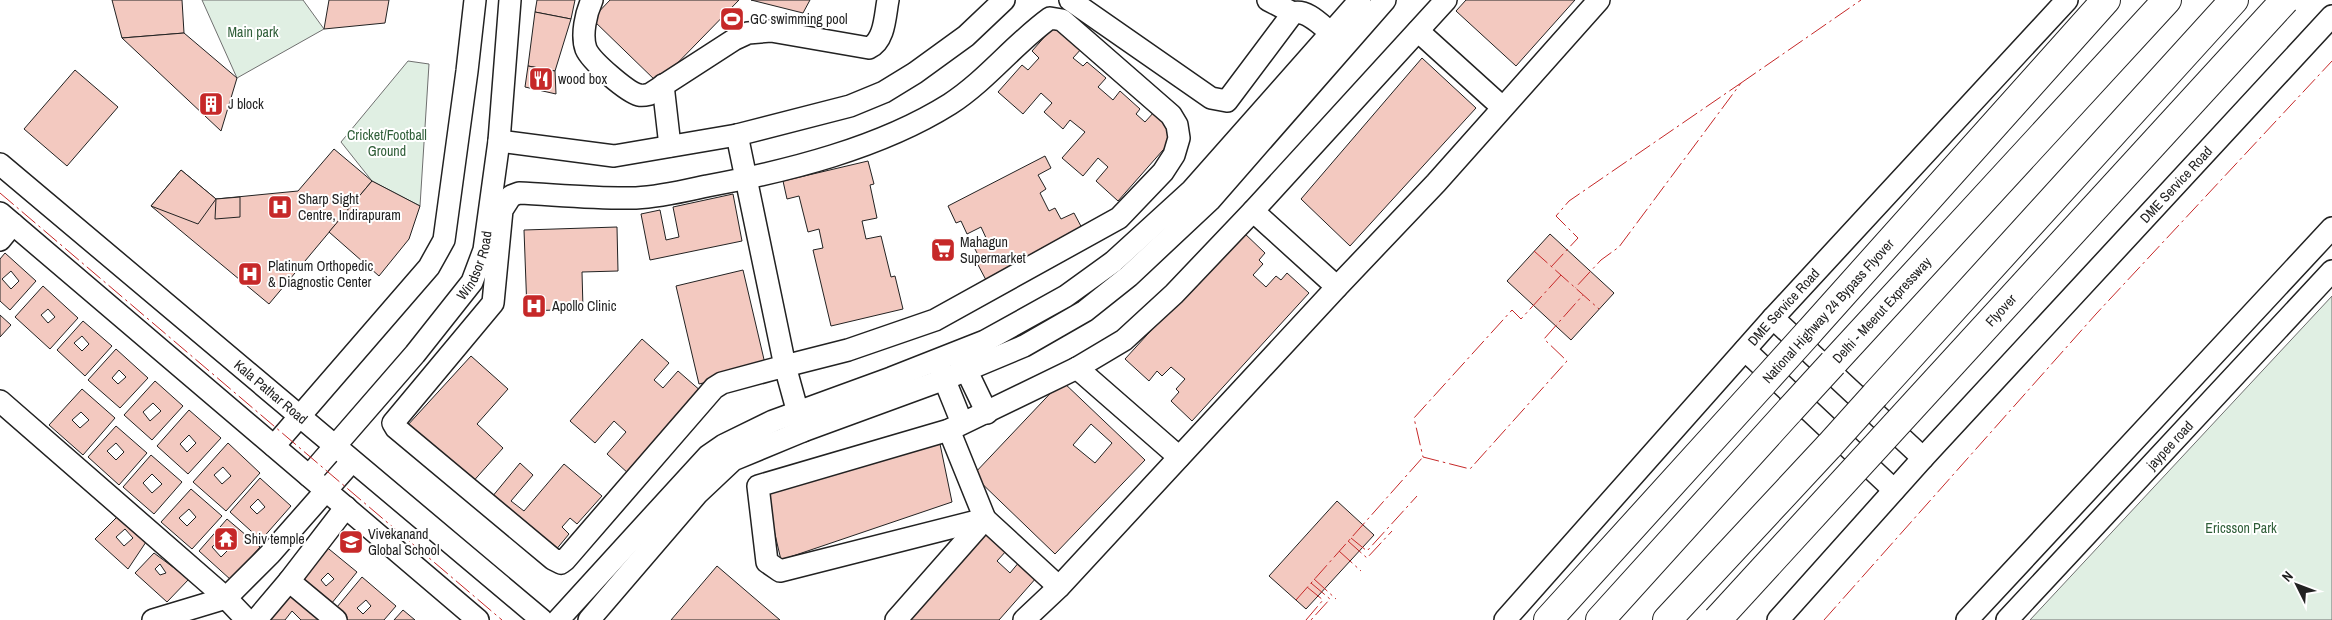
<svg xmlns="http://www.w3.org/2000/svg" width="2332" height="620" font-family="'Archivo Narrow',sans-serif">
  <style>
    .green { fill: #e0efe3; stroke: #6f6f6f }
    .building { fill: #f3c9c0; stroke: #222; fill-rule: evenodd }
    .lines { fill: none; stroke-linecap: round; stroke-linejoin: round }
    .minor-casing { stroke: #222; stroke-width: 24 }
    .highway-casing { stroke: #222; stroke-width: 30 }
    .minor { stroke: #fff; stroke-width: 21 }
    .highway { stroke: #fff; stroke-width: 28 }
    .highway-bridge-casing { stroke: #222; stroke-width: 30; stroke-linecap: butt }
    .highway-bridge { stroke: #fff; stroke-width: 28 }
    .power { stroke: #c62828; stroke-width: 1; stroke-dasharray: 18 4 2.5 4; stroke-linecap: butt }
    .labels { text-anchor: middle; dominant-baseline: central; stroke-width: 4; stroke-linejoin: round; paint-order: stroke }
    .poi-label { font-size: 14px; fill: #222; stroke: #fff; text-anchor: start }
    .park-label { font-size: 14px; fill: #2f5e38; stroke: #fff }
    .street-label { font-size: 14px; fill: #222; stroke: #fff }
  </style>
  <rect width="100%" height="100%" fill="#fff"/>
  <g class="green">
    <path d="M202,0H303L324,29L237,78Z"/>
    <path d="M408,61L429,64L420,206L372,181L341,142Z"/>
    <path d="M2332,296V620H2030Z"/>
  </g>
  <g class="building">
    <path d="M112,0H182L184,33L122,38Z"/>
    <path d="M329,0H389L385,23L324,29Z"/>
    <path d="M537,0H575L571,19L535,12Z"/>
    <path d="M610,0H739L658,83L592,19Z"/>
    <path d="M751,0H810L803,13Z"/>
    <path d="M1466,0H1575L1516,66L1456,11Z"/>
    <path d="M535,12L571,19L555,71L528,66Z"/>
    <path d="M1055,25L1082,48L1073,58L1083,66L1087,62L1106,78L1098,87L1113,100L1120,91L1140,109L1136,114L1145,122L1154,112L1178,133L1118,201L1096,181L1108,167L1098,158L1083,176L1062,158L1085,132L1070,120L1063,129L1044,112L1052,103L1041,93L1023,114L998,92L1022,65L1028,70L1039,58L1032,51Z"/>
    <path d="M184,33L237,78L221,131L122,38Z"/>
    <path d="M1422,58L1476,108L1350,246L1301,199Z"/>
    <path d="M528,66L555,71L556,94L525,87Z"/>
    <path d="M75,70L118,107L67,166L24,129Z"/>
    <path d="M334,149L372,181L269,304L151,206L181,170L216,199L298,191Z"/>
    <path d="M1045,156L1051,168L1038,175L1046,189L1040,193L1049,211L1055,208L1061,219L1074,213L1083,230L986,280L977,263L981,261L974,247L987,240L981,227L967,234L961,221L956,223L948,206Z"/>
    <path d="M868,161L874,184L870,185L877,218L862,221L866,239L881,236L891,277L895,276L903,309L831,326L813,250L823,248L819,229L808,232L799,196L787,199L783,181Z"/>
    <path d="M181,170L216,199L198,224L151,206Z"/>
    <path d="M372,181L420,206L409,239L379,276L329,232Z"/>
    <path d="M733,194L742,241L650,260L641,214L660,210L666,240L679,237L673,207Z"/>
    <path d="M240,197V217L215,219L216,199Z"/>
    <path d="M617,227L618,271L582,272L583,309L527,311L524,230Z"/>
    <path d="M1242,231L1265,253L1259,260L1263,264L1253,275L1266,287L1276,276L1281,280L1287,273L1309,293L1192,421L1171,401L1179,392L1176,389L1185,379L1171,367L1162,376L1157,371L1149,381L1125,359Z"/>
    <path d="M1550,234L1614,293L1571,340L1507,281Z"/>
    <path d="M5,253L36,281L10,310L0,301V259ZM11,271L19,281L11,289L2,279Z"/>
    <path d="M743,270L766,368L699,384L676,286Z"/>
    <path d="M43,286L78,318L50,349L15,317ZM48,309L55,317L48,323L41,315Z"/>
    <path d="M0,315L11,325L0,337Z"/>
    <path d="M83,321L112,346L85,376L57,350ZM82,336L89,344L82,351L74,343Z"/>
    <path d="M642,339L669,363L654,380L663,388L678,371L702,392L629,474L607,454L626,432L614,421L595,443L570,421Z"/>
    <path d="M116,349L148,378L120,408L88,380ZM119,370L126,377L118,384L112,378Z"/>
    <path d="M471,356L508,389L477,424L503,448L470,485L406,427Z"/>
    <path d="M155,381L183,406L152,440L124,415ZM153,403L161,411L150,421L143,412Z"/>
    <path d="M1062,381L1145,460L1055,554L973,475ZM1091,424L1112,443L1095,463L1073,445Z"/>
    <path d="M82,389L115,418L83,455L49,425ZM81,412L89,420L80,428L72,420Z"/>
    <path d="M189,410L221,438L188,474L157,446ZM189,435L196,443L187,452L180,444Z"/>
    <path d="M116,426L147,453L119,485L88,457ZM116,443L124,452L116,460L107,451Z"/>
    <path d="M228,443L260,473L226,511L193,482ZM223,467L231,476L222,484L214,475Z"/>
    <path d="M940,444L952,502L781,560L765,492Z"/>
    <path d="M151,455L182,482L154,514L123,487ZM152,474L162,484L152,493L143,483Z"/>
    <path d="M520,463L533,475L511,501L524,511L564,464L602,496L577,524L570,518L562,527L569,534L550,557L487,503Z"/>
    <path d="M260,478L291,506L261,540L230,512ZM258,499L265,507L257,514L250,507Z"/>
    <path d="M191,489L222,516L192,549L161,522ZM189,509L196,517L187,526L179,518Z"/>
    <path d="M1337,501L1374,535L1306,609L1269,576Z"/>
    <path d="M117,517L146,542L128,569L95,539ZM125,529L133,538L124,546L116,537Z"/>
    <path d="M227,519L260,547L231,580L199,551ZM224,536L232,546L221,557L212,547Z"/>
    <path d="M984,531L1007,550L997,561L1010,573L1020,561L1037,577L999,620H907Z"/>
    <path d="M324,545L357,572L327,609L294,583ZM328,573L334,579L326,586L321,580Z"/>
    <path d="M154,553L189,579L167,602L135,573ZM160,564L166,573L160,575L155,569Z"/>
    <path d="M717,566L780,620H671Z"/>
    <path d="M362,577L396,606L384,620H341L332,613ZM366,600L371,606L363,614L357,608Z"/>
    <path d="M295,589L324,613L319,620H301L292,611L285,620H269Z"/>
    <path d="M403,610L415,620H394Z"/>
  </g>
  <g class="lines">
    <defs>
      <g id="minor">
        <path d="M592,0C586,13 581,35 586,49C591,61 627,92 639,95C643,96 646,95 650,94L735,39L748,33L771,31L869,48C885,41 885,15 888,0"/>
        <path d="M1070,0L1211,98L1227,101L1293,13C1307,9 1321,25 1331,33"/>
        <path d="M1268,0L1293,13"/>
        <path d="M1418,31L1502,107"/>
        <path d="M663,85L670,146"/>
        <path d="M737,135L785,366L848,350L935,320L1119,218L1163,172L1174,155L1179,138L1177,125L1171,115L1062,20L1050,18C1014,44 987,80 950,104C880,148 788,171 707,186C684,191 660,197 636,198C597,199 558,195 519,193L511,196L502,210L493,303L393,423L396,428L553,559L561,563L565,560L714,388L722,383L785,366L803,431"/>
        <path d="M499,141L614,156L737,135L850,106L884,92L915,73L966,36L1004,0"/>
        <path id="s1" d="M0,164L542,620"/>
        <path d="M1253,211L1337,287"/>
        <path d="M0,213L478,620"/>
        <path d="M0,240L13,224"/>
        <path d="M1773,318L1923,458"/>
        <path d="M1745,350L1894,490"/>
        <path d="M961,359L987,413"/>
        <path d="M939,366L962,423"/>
        <path d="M1077,368L1179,457"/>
        <path d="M0,401L226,598L247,620"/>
        <path d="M949,430L985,519L1059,587"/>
        <path d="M274,446L429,267L444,240L467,71L475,0"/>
        <path id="s2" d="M309,476L415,354L472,282L484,250L499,141L510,0"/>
        <path d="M985,519L780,571L767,562L758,486L949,430L1077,368L1124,340L1174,294L1253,211L1446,0"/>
        <path d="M289,581L336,620"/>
        <path d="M153,620L226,598L270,554L352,461"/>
        <path d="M256,620L289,581L346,507"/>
        <path d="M558,620L695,470L708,456L724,445L773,421L891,378L985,341L1066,296L1113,262L1192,190L1360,0"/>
        <path d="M589,620L698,493L733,460L803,431L945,379L1024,346L1085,311L1129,276L1210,200L1385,0"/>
        <path d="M896,620L985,519"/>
        <path d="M1024,620L1059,587L1337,287L1436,183L1599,0"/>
        <path id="s3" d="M1505,620L1773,318L2067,0"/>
        <path id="s4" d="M1778,620L1923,458L2332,16"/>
        <path d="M1967,620L2332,228"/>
        <path id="s5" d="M2007,620L2332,271"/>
      </g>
      <g id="highway">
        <path d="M1809,332L2106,0"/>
        <path id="s6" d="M1833,363L2167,0"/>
        <path d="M1875,395L2234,0"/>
        <path d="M1548,620L1763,383"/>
        <path d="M1600,620L1790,410"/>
        <path d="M1667,620L1830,445"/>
      </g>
    </defs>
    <use href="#minor" class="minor-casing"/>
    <use href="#highway" class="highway-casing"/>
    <use href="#minor" class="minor"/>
    <use href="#highway" class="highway"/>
    <defs>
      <g id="highway-bridge">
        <path d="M1763,383L1809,332"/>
        <path d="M1790,410L1833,363"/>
        <path d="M1830,445L1875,395"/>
        <path id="s7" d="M1717,620L2285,0"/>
      </g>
    </defs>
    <use href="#highway-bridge" class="highway-bridge-casing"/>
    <use href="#highway-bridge" class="highway-bridge"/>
    <g class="power">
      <path d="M1741,83L1861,0"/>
      <path d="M0,193L502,620"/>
      <path d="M1534,251L1599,309"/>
      <path d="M1551,267L1578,238L1556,216L1569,201L1741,83L1619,247L1601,260L1575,288"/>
      <path d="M1561,275L1521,319L1512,310L1414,418L1423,457L1470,469L1567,361L1544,339L1583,295"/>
      <path d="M1351,538L1367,551L1417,496"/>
      <path d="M1348,541L1367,558L1392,531"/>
      <path d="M1339,551L1361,571"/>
      <path d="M1314,579L1336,599"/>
      <path d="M1311,583L1330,599L1311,620"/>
      <path d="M1296,600L1423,457"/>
      <path d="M1306,620L1323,600L1307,587"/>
      <path d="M1824,620L2096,314L2332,61"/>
    </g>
  </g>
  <defs>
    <symbol id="stadium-square" viewBox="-11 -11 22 22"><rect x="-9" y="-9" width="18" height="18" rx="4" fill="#c62828" stroke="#fff"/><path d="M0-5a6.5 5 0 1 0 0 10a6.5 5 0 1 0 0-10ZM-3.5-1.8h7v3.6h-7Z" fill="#fff"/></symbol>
    <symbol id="restaurant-square" viewBox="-11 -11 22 22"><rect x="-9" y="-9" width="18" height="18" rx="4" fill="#c62828" stroke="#fff"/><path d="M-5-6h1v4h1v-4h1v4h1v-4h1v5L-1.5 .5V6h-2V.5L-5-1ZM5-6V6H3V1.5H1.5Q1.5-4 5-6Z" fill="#fff"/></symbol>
    <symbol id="building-square" viewBox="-11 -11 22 22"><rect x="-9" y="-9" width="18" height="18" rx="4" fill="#c62828" stroke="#fff"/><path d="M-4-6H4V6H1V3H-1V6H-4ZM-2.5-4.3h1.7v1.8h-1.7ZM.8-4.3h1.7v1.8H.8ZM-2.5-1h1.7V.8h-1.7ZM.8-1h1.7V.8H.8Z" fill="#fff"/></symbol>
    <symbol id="hospital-square" viewBox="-11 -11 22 22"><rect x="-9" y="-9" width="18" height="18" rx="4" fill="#c62828" stroke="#fff"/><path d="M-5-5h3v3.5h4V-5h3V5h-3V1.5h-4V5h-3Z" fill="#fff"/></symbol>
    <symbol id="supermarket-square" viewBox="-11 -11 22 22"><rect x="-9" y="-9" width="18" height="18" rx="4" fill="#c62828" stroke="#fff"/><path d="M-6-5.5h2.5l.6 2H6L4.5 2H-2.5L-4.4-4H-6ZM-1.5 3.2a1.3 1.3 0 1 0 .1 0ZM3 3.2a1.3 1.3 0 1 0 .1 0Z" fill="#fff"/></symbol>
    <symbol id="temple-square" viewBox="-11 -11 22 22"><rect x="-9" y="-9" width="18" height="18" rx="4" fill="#c62828" stroke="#fff"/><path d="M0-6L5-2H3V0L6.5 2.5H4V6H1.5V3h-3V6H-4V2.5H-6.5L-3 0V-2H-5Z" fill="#fff"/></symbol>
    <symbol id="school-square" viewBox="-11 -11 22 22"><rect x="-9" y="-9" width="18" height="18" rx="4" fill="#c62828" stroke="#fff"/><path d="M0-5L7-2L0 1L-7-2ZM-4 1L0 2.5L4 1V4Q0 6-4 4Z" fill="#fff"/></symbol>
  </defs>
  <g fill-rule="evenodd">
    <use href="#stadium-square" x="718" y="5" width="28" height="28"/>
    <use href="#restaurant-square" x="527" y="65" width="28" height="28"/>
    <use href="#building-square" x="197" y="90" width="28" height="28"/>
    <use href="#hospital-square" x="266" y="193" width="28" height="28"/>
    <use href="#supermarket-square" x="929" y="236" width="28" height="28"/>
    <use href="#hospital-square" x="236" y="260" width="28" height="28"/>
    <use href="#hospital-square" x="520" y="292" width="28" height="28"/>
    <use href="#temple-square" x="212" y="525" width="28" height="28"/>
    <use href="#school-square" x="337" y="528" width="28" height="28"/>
  </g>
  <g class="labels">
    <g class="poi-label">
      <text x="750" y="19">GC swimming pool</text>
      <text x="558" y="79">wood box</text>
      <text x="228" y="104">J block</text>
      <text x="298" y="199">Sharp Sight<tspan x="298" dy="16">Centre, Indirapuram</tspan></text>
      <text x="960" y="242">Mahagun<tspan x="960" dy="16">Supermarket</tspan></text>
      <text x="268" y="266">Platinum Orthopedic<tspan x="268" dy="16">&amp; Diagnostic Center</tspan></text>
      <text x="552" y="306">Apollo Clinic</text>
      <text x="368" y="534">Vivekanand<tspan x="368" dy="16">Global School</tspan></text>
      <text x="244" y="539">Shiv temple</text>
    </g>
    <g class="park-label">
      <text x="253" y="32">Main park</text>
      <text x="387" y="135">Cricket/Football<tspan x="387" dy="16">Ground</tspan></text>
      <text x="2241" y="528">Ericsson Park</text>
    </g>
    <g class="street-label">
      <text stroke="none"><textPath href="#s4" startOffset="590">DME Service Road</textPath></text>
      <text stroke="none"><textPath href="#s2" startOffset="270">Windsor Road</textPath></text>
      <text stroke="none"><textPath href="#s3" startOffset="419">DME Service Road</textPath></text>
      <text stroke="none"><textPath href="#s6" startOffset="72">Delhi - Meerut Expressway</textPath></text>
      <text stroke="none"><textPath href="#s7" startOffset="420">Flyover</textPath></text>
      <text transform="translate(1828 311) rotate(-48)">National Highway 24 Bypass Flyover</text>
      <text stroke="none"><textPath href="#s1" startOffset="354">Kala Pathar Road</textPath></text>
      <text stroke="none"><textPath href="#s5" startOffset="239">jaypee road</textPath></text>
    </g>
  </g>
  <g transform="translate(2297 585) rotate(312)" stroke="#ffffff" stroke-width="4" paint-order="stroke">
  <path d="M0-4L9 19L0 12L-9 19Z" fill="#222222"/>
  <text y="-8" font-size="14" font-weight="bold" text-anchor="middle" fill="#222222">N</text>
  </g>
</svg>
